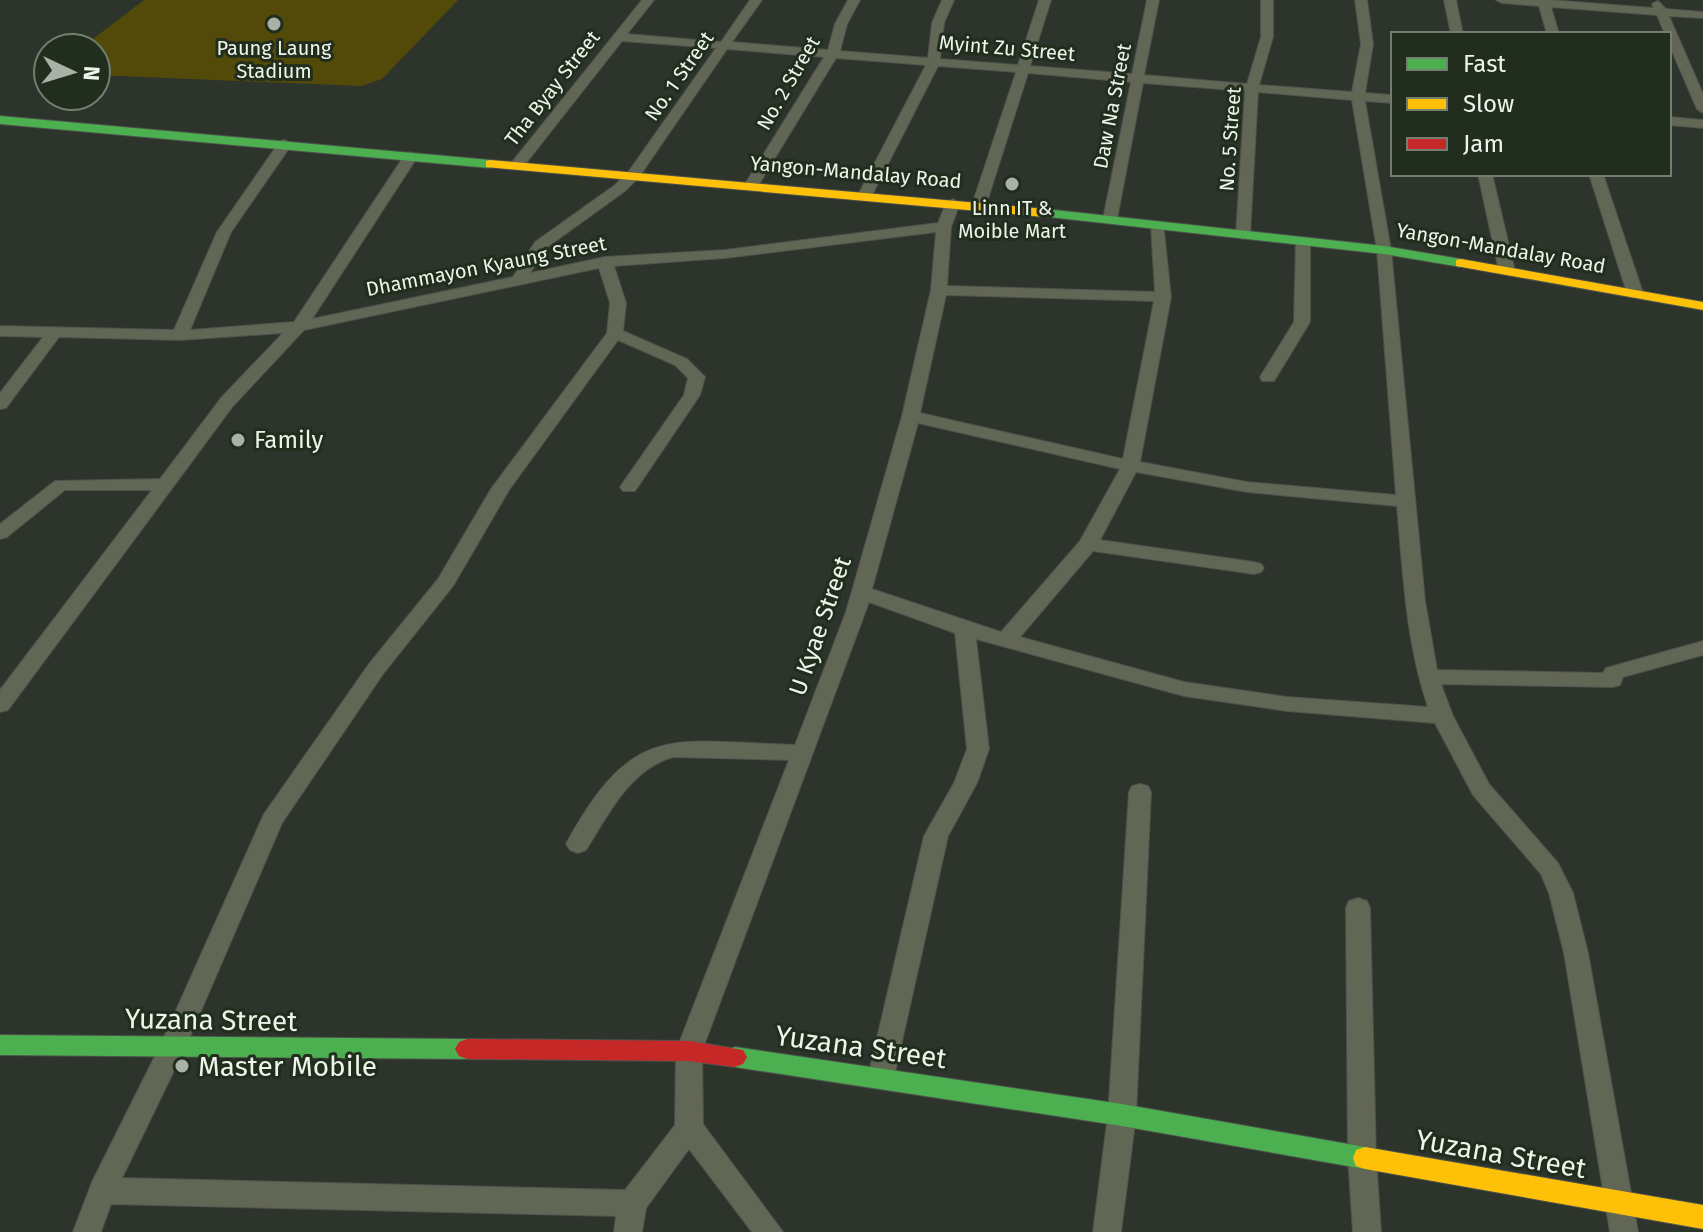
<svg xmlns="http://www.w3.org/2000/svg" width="1703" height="1232" font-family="'Fira Sans',sans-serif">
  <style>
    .green { fill: #534a09 }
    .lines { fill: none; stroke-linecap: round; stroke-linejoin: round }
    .street-casing { stroke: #4d524b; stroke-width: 2 }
    .fast-casing { stroke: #4d524b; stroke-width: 2 }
    .slow-casing { stroke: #4d524b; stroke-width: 2 }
    .jam-casing { stroke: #4d524b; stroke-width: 2 }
    .street { fill: #626655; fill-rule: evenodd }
    .fast { fill: #4caf50; fill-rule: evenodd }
    .slow { fill: #ffc107; fill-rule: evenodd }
    .jam { fill: #c62828; fill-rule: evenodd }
    .poi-dot { fill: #aab1a8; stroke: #212e1e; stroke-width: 3 }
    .labels { text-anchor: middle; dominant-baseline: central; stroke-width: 6; stroke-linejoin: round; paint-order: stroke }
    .far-poi-label { font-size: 20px; fill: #edf5eb; stroke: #212e1e }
    .far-street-label { font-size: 20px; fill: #edf5eb; stroke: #212e1e }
    .poi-label { font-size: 24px; fill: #edf5eb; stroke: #212e1e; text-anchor: start }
    .street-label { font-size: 24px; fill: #edf5eb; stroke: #212e1e }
    .near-street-label { font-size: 28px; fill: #edf5eb; stroke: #212e1e }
    .near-poi-label { font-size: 28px; fill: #edf5eb; stroke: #212e1e; text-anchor: start }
  </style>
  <rect width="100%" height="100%" fill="#2d342c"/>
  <path class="green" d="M144,0H458L382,79L361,86L96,75V48H81Z"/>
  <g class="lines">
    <defs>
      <g id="street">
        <path d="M642,0H654L627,34L721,42L750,0H762L732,42L828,50L835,24L848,0H860L847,24L840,51L928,58L932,23L942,0H954L944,23L940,59L1018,65L1039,0H1051L1030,66L1132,74L1147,0H1159L1144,75L1247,84L1261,37V0H1273V37L1259,85L1352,92L1361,44L1355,0H1367L1373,44L1365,93L1393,95V103L1365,101L1391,250L1425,601L1437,670L1603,673L1606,668L1703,641V655L1623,677L1620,685L1613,687L1441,684L1453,716L1489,784L1558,863L1573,893L1588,953L1638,1232H1610L1564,953L1549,893L1541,874L1473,795L1435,723L1287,711L1184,696L976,639L989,749L977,783L948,836L894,1077L890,1085L881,1089L872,1085L868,1077L924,836L954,783L967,749L955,633L869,602L702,1051L703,1124L783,1232H752L689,1149L646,1208L642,1232H614L616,1216L111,1204L101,1232H73L92,1182L160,1046L264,814L369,664L438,579L491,489L607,333L610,303L599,268L304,330L233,406L8,710L0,712V690L152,490H65L7,537L0,539V524L55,481L160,479L221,398L283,333L180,340L59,337L6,408L0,409V393L43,337L0,336V326L174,330L217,232L280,141L285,140L292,144L231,232L190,330L294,322L404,156L411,152L418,156L312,319L513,277L535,242L615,185L629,171L716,48L622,41L523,167H513V161ZM727,49L824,57L745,184L752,188L759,184L836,58L926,65L858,195L865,199L872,195L938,66L1016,72L972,205L979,209L986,205L1028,73L1131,82L1103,219L1110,223L1117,219L1143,83L1245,91L1236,235L1243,239L1250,235L1258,92L1352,100L1377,250L1396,495L1247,482L1140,462L1171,297L1163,222L1151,225L1155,292L947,286L951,227L960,203L953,199L946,203L938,223L725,250L605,257L530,273L546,248L625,191L639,177ZM936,232L931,290L902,416L846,612L795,745C670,741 633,721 566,844L570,850L578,853L586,850C609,814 629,770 673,757L789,760L676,1051L675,1125L625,1190L122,1178L185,1048L282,823L383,674L453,586L509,490L618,340L675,365L688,378L684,395L620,487L623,491H635L700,395L705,377L687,359L623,331L626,303L614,266L725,258ZM946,295L1154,301L1123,459L920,413ZM918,423L1120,469L1080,541L1001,632L872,589ZM1136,472L1247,492L1397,506C1403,574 1406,643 1428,707L1287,697L1184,682L1020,637L1093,551L1254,574L1261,572L1264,568L1261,564L1254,562L1100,540Z"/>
        <path d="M1444,0H1456L1463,34H1451Z"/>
        <path d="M1496,0H1549L1654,8L1652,4L1658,1L1666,9L1703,12V18L1669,16L1703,94V113L1697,109L1669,44V34H1665L1657,15L1551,7L1559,34H1547L1539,6L1502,3Z"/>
        <path d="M1669,117L1703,120V128L1669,125Z"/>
        <path d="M1478,174H1492L1515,271L1512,274H1502L1499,271Z"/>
        <path d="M1589,174H1603L1643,293L1640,296H1630L1627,293Z"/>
        <path d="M1303,238L1310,242V322L1274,381H1262L1260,377L1294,322L1296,242Z"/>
        <path d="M1140,784L1148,786L1151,792L1136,1115L1121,1232H1093L1108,1115L1129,792L1132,786Z"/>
        <path d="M1358,898L1367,901L1370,908L1376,1158L1381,1232H1353L1348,1158L1346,908L1349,901Z"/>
      </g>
      <g id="fast">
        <path d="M0,116L490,160L496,164L490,168L0,124Z"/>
        <path d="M1045,209L1384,246L1461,259L1468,263L1461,267L1384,254L1040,216V210Z"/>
        <path d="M0,1035L467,1039L475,1042L479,1049L475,1056L467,1059L0,1055Z"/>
        <path d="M735,1047L1122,1104L1365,1147L1374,1150L1377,1158L1374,1166L1365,1169L1122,1126L735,1067L727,1064L723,1057L727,1050Z"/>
      </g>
      <g id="slow">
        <path d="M490,160L1045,209L1051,213L1045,217L486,167V161Z"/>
        <path d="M1461,259L1703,302V310L1456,266V260Z"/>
        <path d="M1365,1147L1703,1205V1229L1365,1169L1356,1166L1353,1158L1356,1150Z"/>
      </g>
      <path id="jam" d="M467,1039L689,1041L743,1050L747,1057L743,1064L735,1067L689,1061L467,1059L459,1056L455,1049L459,1042Z"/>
    </defs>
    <use href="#street" class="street-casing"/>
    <use href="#fast" class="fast-casing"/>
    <use href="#slow" class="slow-casing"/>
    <use href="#jam" class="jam-casing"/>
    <use href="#street" class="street"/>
    <use href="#fast" class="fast"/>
    <use href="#slow" class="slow"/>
    <use href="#jam" class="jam"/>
  </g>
  <g class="poi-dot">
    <circle cx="274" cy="24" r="8"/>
    <circle cx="1012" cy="184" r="8"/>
    <circle cx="238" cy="440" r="8"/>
    <circle cx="182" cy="1066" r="8"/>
  </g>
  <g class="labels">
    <g class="far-poi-label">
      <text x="274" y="48">Paung Laung<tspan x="274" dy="23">Stadium</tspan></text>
      <text x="1012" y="208">Linn IT &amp;<tspan x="1012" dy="23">Moible Mart</tspan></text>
    </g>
    <g class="far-street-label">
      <text transform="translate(1007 48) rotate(5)">Myint Zu Street</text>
      <text transform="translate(679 76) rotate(-55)">No. 1 Street</text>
      <text transform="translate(788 83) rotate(-60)">No. 2 Street</text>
      <text transform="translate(552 88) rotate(-52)">Tha Byay Street</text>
      <text transform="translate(1112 106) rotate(-79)">Daw Na Street</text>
      <text transform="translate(1230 139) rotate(-86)">No. 5 Street</text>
      <text transform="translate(856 172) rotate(5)">Yangon-Mandalay Road</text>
      <text transform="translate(1501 248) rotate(10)">Yangon-Mandalay Road</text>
      <text transform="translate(486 266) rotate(-11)">Dhammayon Kyaung Street</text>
    </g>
    <g class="poi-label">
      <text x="254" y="440">Family</text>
    </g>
    <g class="street-label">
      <text transform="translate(820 626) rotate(-71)">U Kyae Street</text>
    </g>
    <g class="near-street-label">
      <text transform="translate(211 1020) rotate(1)">Yuzana Street</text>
      <text transform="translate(861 1047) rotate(8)">Yuzana Street</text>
      <text transform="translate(1501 1154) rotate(10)">Yuzana Street</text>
    </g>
    <g class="near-poi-label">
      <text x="198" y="1066">Master Mobile</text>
    </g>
  </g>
  <rect x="1391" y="32" width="280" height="144" fill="#212e1e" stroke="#737e70" stroke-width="2"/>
  <rect x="1407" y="58" width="40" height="12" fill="#4caf50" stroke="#737e70" stroke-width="2"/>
  <text x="1463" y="72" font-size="24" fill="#edf5eb">Fast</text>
  <rect x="1407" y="98" width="40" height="12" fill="#ffc107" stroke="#737e70" stroke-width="2"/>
  <text x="1463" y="112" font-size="24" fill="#edf5eb">Slow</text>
  <rect x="1407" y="138" width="40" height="12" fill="#c62828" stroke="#737e70" stroke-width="2"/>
  <text x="1463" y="152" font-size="24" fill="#edf5eb">Jam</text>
  <g transform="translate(72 72) rotate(94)"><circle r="38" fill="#212e1e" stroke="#737e70" stroke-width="2"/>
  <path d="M0-6L14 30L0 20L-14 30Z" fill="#aab1a8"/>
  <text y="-12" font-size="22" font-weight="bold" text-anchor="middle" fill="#edf5eb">N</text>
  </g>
</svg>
